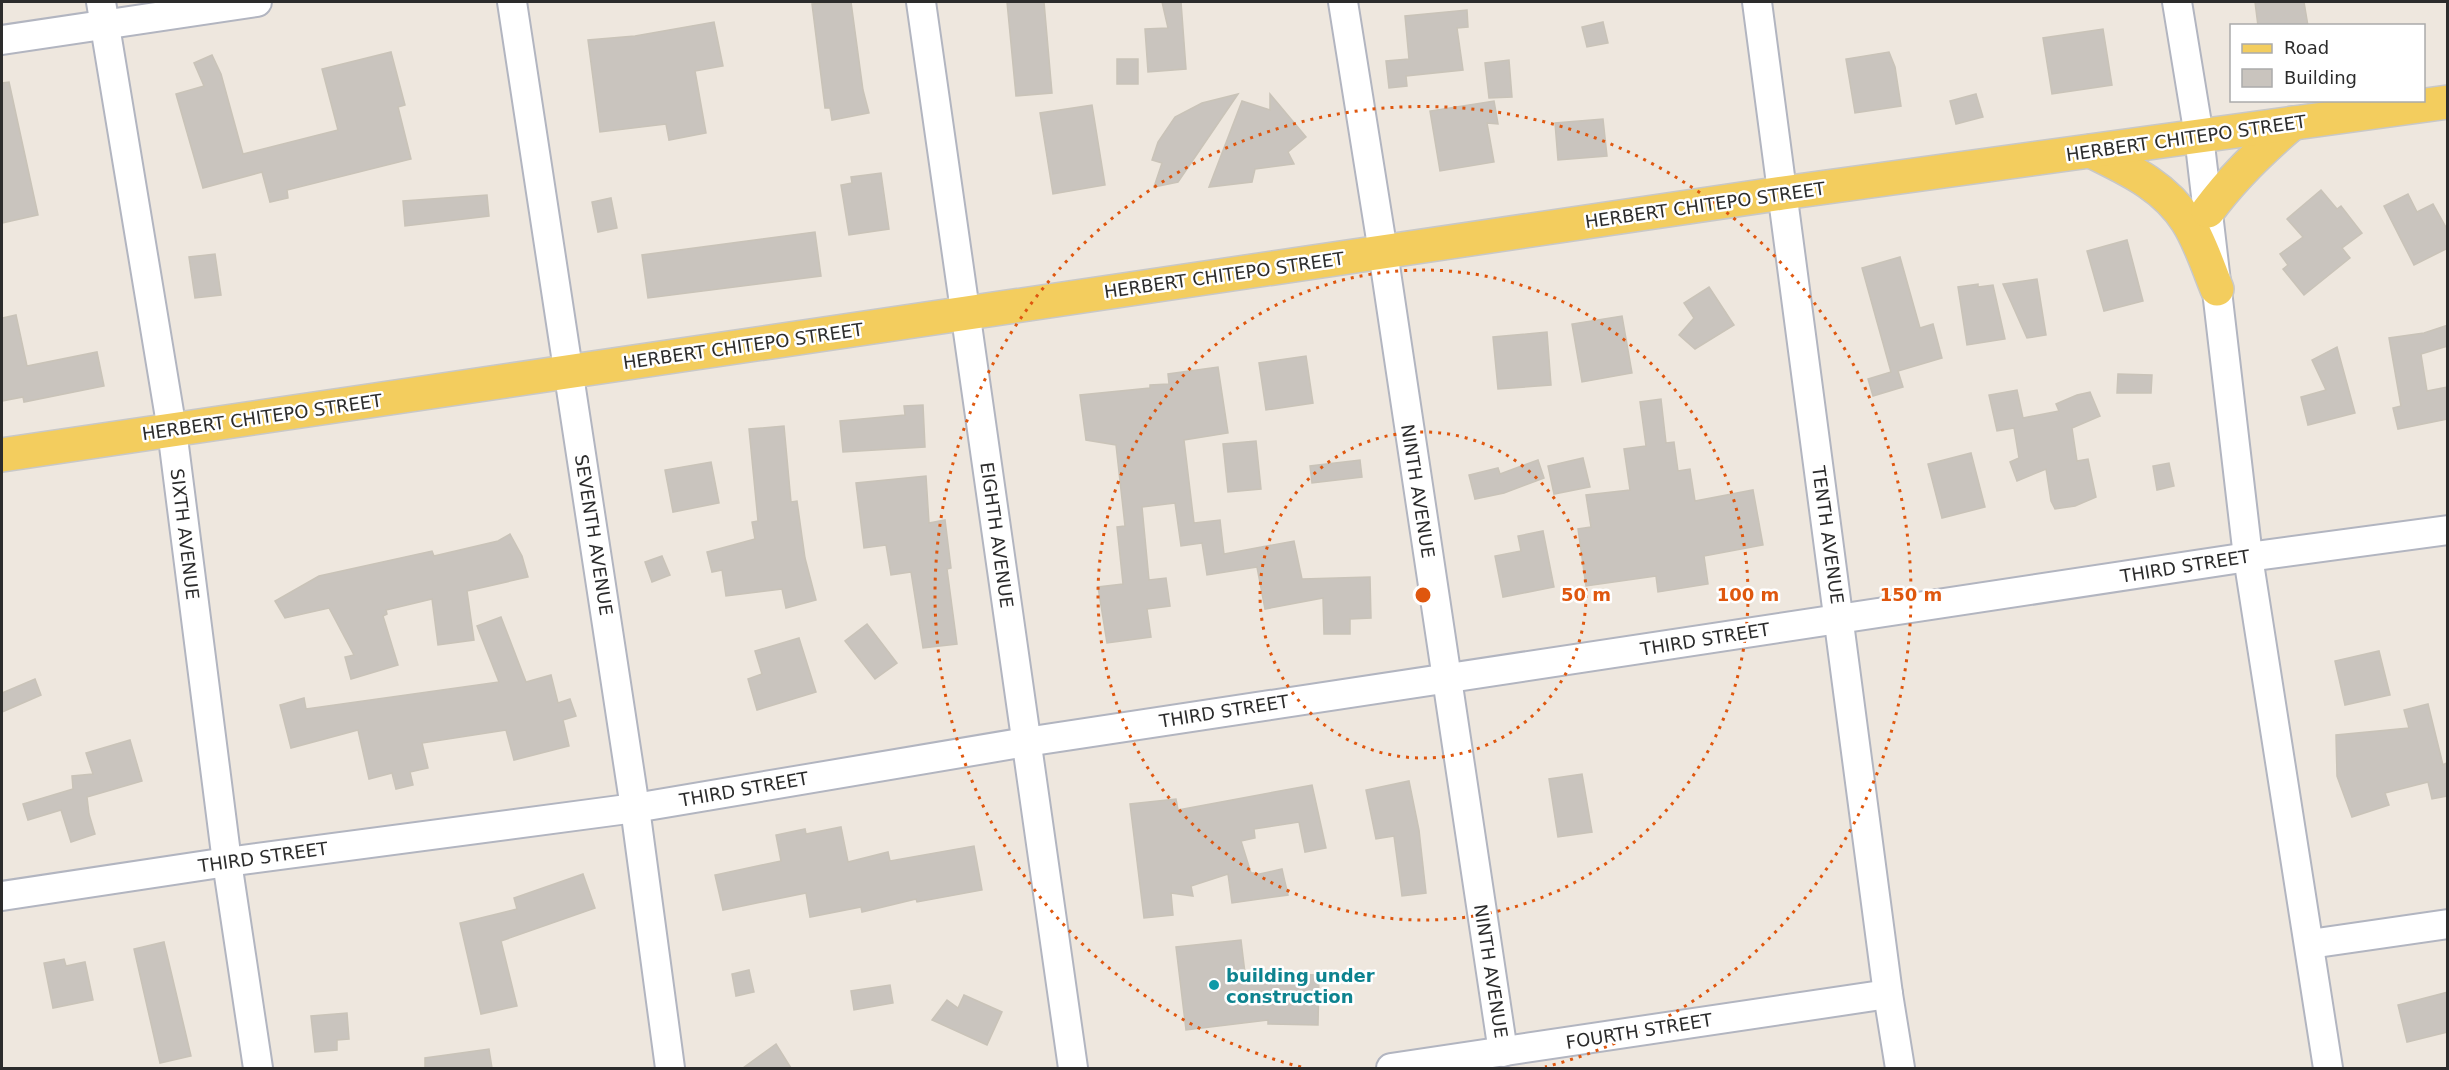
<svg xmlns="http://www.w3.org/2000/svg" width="2449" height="1070" font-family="'DejaVu Sans',sans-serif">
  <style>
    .building { fill: #c9c4be; stroke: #c9c3b8; stroke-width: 1.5 }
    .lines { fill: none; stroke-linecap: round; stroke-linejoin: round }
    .minor-casing { stroke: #b2b5c0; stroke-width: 32 }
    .major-casing { stroke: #c8c8c8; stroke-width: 36 }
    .minor { stroke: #fff; stroke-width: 28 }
    .major { stroke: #f3cd5e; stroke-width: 33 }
    .ring { fill: none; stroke: #df570e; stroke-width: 3; stroke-dasharray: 3 6 }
    .culture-dot { fill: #0f9aa8; stroke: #fff; stroke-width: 2 }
    .labels { text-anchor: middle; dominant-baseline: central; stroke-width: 5; stroke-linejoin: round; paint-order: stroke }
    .street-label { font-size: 18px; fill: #2c2c2c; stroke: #fff }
    .culture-label { font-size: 18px; font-weight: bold; fill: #0d838f; stroke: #fff; text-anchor: start }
    .centre { fill: #df570e; stroke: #fff; stroke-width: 3 }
    .ring-label { font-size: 18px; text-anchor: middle; font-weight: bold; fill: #df570e; stroke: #fff; stroke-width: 5; stroke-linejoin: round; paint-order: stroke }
  </style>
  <rect width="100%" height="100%" fill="#eee7de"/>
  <g class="building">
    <path d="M835,2H851L863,90L869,113L832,120L830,108H825L812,4Z"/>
    <path d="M1007,2H1044L1052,93L1016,96Z"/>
    <path d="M1162,2H1181L1186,69L1148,72L1145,29L1168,28Z"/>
    <path d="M2255,2H2304L2308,26H2258Z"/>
    <path d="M1467,10L1468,27L1457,28L1463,70L1406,76L1407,86L1389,88L1386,61L1409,59L1405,16Z"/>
    <path d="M714,22L723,66L695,71L706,133L669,140L666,124L600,132L588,40L635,36Z"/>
    <path d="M1603,22L1608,43L1587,47L1582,27Z"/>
    <path d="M2103,29L2112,85L2052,94L2043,38Z"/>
    <path d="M391,52L405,105L398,107L411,159L287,190L288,198L270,202L262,172L203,188L176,94L204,86L194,63L212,55L221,74L243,154L338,130L322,69Z"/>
    <path d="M1889,52L1895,67L1901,106L1855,113L1846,59Z"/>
    <rect x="1117" y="59" width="21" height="25"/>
    <path d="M1509,60L1512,97L1489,98L1485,63Z"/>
    <path d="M9,82L38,215L2,223V83Z"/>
    <path d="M1238,94L1178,182L1154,187L1162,163L1152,160L1158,142L1175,117L1202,103Z"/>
    <path d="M1270,94L1306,137L1288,152L1294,164L1255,169L1252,182L1209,187L1242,101L1270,110Z"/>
    <path d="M1976,94L1983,117L1956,124L1950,101Z"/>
    <path d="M1494,101L1498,124L1487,123L1494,162L1440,171L1430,111Z"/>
    <path d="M1092,105L1105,185L1053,194L1040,113Z"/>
    <path d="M1603,119L1607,156L1558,160L1555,123Z"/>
    <path d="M881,173L889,229L849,235L841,185L852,183L851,177Z"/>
    <path d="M2321,190L2337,209L2341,206L2362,233L2342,248L2350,258L2304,295L2283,269L2288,265L2280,254L2303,237L2287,219Z"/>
    <path d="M2408,194L2417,212L2433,204L2448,231V248L2414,265L2384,206Z"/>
    <path d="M487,195L489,216L405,226L403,201Z"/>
    <path d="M611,198L617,228L598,232L592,202Z"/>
    <path d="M815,232L821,276L648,298L642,255Z"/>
    <path d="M2127,240L2143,301L2104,311L2087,251Z"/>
    <path d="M215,254L221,295L195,298L189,257Z"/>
    <path d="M1900,257L1920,328L1933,324L1942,358L1898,371L1903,387L1873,396L1868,379L1891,372L1862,268Z"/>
    <path d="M2037,279L2046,335L2027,338L2003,284Z"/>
    <path d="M1978,284V287L1993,285L2005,339L1967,345L1958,287Z"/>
    <path d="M1709,287L1734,325L1695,349L1679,335L1694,318L1684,303Z"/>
    <path d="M16,315L27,366L97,352L104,386L24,402L23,397L2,401V318Z"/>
    <path d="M1622,316L1632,373L1582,382L1572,324Z"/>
    <path d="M2448,325V346L2421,354L2427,391L2448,387V419L2398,429L2393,408L2401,406L2389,338L2424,333Z"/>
    <path d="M1547,332L1551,385L1498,389L1493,337Z"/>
    <path d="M2337,347L2355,413L2308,425L2301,397L2326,390L2312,360Z"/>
    <path d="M1306,356L1313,403L1266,410L1259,363Z"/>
    <path d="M1218,367L1228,433L1184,440L1194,523L1220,520L1224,554L1294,541L1302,579L1370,577L1371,618L1350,619V634H1324L1323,598L1265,609L1257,567L1207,575L1202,543L1181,546L1175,503L1142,507L1149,580L1166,578L1170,606L1147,609L1151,637L1107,643L1098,587L1123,584L1117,527L1125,526L1116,445L1086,440L1080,395L1150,388V385L1169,384L1168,374Z"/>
    <path d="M2118,374L2152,375L2151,393H2117Z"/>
    <path d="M2017,390L2023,418L2059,411L2056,404L2077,395L2090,392L2100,416L2072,428L2077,461L2088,459L2096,497L2075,506L2055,509L2051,501L2046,469L2017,481L2010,462L2019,458L2014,428L1997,431L1989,395Z"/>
    <path d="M1661,399L1666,443L1674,442L1678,471L1690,469L1695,501L1753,490L1763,545L1704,556L1708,584L1658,592L1656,576L1586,586L1578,529L1591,527L1586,495L1630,490L1624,449L1646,446L1640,402Z"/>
    <path d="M923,405L925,447L843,452L840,421L905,415L904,406Z"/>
    <path d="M784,426L791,502L797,501L805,558L816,600L786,608L782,589L726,596L722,570L712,572L707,552L755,539L752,522L758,521L749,429Z"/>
    <path d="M1256,441L1261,489L1228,492L1223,444Z"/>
    <path d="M1971,453L1985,507L1942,518L1928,464Z"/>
    <path d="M1583,458L1590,487L1554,494L1548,466Z"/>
    <path d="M1360,460L1362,477L1312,483L1310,466Z"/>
    <path d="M1538,460L1544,478L1504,493L1475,499L1469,475L1498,468L1500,474Z"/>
    <path d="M711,462L719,503L673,512L665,470Z"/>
    <path d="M2169,463L2174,486L2157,490L2153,466Z"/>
    <path d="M926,476L929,523L945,520L951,568L947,569L957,644L923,648L911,572L891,575L886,545L864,548L856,483Z"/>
    <path d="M1543,531L1554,587L1503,597L1495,556L1521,551L1518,536Z"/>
    <path d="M510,534L522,556L528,577L467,591L474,640L438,645L432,599L386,610L387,614L383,616L398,665L351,679L345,657L354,655L329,608L285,618L275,601L319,576L432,551L434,556L498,541Z"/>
    <path d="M662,556L670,575L652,582L645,562Z"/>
    <path d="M501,617L526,682L551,675L558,703L570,699L576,716L563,720L569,746L514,760L506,730L422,743L428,768L410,772L413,785L396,789L392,773L369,779L358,730L291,748L280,705L304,698L306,709L499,682L477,626Z"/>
    <path d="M867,624L897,663L875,679L845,641Z"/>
    <path d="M799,638L816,692L757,710L748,679L762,674L755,651Z"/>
    <path d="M2379,651L2390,695L2345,705L2335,661Z"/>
    <path d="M35,679L41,695L2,712V693Z"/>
    <path d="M2428,704L2443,765L2448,762V796L2432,799L2428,782L2385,793L2389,805L2352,817L2337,776L2336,735L2409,728L2404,710Z"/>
    <path d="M130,740L142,781L87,797L89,814L95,834L71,842L61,810L28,820L23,804L73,789L72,776L93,774L86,753Z"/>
    <path d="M1582,774L1592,832L1558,837L1549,779Z"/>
    <path d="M1409,781L1419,830L1426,893L1402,896L1394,836L1376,839L1366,790Z"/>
    <path d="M1312,785L1326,848L1305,852L1299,822L1254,829L1255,838L1241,841L1251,873H1254L1255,875L1282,869L1288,895L1232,903L1228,874L1191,886L1193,896L1171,893L1173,915L1144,918L1130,804L1176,799L1178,810Z"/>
    <path d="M841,827L848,862L888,852L890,861L974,846L982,890L917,902L916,899L862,912L861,907L810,917L806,893L723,910L715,875L781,861L776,835L805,829L806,834Z"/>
    <path d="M583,874L595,908L501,941L517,1006L481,1014L460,923L517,909L514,898Z"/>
    <path d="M1241,940L1245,973L1319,975L1318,1025L1268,1024V1020L1186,1030L1176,947Z"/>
    <path d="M164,942L191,1056L160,1063L134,949Z"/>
    <path d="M64,959L66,966L85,962L93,1000L53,1008L44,963Z"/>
    <path d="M749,970L754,992L736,996L732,974Z"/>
    <path d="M890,985L893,1003L854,1010L851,991Z"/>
    <path d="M2448,992V1032L2407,1042L2398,1005Z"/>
    <path d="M964,995L1002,1012L987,1045L932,1020L947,1000L958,1008Z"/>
    <path d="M347,1013L349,1039L337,1040V1050L315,1052L311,1016Z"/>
    <path d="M776,1044L791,1068H743Z"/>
    <path d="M489,1049L492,1068H425V1058Z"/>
  </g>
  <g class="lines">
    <defs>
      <g id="minor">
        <path d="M101,2L172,430L227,862L258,1068"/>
        <path d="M512,2L635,808L670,1068"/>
        <path d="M921,2L1073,1068"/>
        <path d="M1343,2L1383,252L1503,1052"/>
        <path d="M1757,2L1888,994L1900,1068"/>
        <path d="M2177,2L2199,136L2248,557L2328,1068"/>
        <path d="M2,40L257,2"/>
        <path d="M2,896L227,862L635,808L1026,742L2248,557L2448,530"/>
        <path d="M2310,944L2448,924"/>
        <path d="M1391,1068L1888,994"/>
      </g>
      <g id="major">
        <path d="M2091,151C2127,169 2164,185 2187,221C2200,241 2208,267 2217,289"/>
        <path d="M2208,211C2233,177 2261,150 2293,123"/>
        <path d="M2,455L1783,193L2448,102"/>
      </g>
    </defs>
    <use href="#minor" class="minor-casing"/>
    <use href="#major" class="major-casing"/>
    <use href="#minor" class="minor"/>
    <use href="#major" class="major"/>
  </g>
  <g class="ring">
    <circle cx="1423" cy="595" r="163"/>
    <circle cx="1423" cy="595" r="325"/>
    <path d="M1301 1067A488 488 0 1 1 1545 1067"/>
  </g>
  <circle class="culture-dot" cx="1214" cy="985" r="6"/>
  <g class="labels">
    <g class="street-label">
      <text transform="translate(2186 138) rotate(-8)">HERBERT CHITEPO STREET</text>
      <text transform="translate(1705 205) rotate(-8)">HERBERT CHITEPO STREET</text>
      <text transform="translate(1224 275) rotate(-8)">HERBERT CHITEPO STREET</text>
      <text transform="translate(743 346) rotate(-8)">HERBERT CHITEPO STREET</text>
      <text transform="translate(262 417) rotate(-8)">HERBERT CHITEPO STREET</text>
      <text transform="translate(1418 491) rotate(81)">NINTH AVENUE</text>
      <text transform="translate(185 534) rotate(83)">SIXTH AVENUE</text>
      <text transform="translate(594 535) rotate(81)">SEVENTH AVENUE</text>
      <text transform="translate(997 535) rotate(82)">EIGHTH AVENUE</text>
      <text transform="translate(1828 535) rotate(82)">TENTH AVENUE</text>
      <text transform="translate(2185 566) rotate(-9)">THIRD STREET</text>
      <text transform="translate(1705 639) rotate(-9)">THIRD STREET</text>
      <text transform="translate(1224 711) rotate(-9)">THIRD STREET</text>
      <text transform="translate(744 789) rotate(-10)">THIRD STREET</text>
      <text transform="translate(263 857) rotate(-8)">THIRD STREET</text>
      <text transform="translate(1491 971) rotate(81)">NINTH AVENUE</text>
      <text transform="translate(1639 1031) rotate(-9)">FOURTH STREET</text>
    </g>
    <g class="culture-label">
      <text x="1226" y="975">building under<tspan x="1226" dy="21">construction</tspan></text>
    </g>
  </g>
  <circle cx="1423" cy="595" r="9" class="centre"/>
  <g class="ring-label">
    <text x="1586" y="601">50 m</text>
    <text x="1748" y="601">100 m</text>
    <text x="1911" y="601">150 m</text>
  </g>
  <rect width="2449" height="1070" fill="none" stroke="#2c2c2c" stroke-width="6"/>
  <rect x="2230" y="24" width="195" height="78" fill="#ffffff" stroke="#ababab" stroke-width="1.5"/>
  <rect x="2242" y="44" width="30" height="9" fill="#f3cd5e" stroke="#ababab" stroke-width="1.5"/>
  <text x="2284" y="54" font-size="18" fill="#2c2c2c">Road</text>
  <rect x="2242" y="69" width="30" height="18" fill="#c9c4be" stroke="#ababab" stroke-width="1.5"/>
  <text x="2284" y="84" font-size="18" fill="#2c2c2c">Building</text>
</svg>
